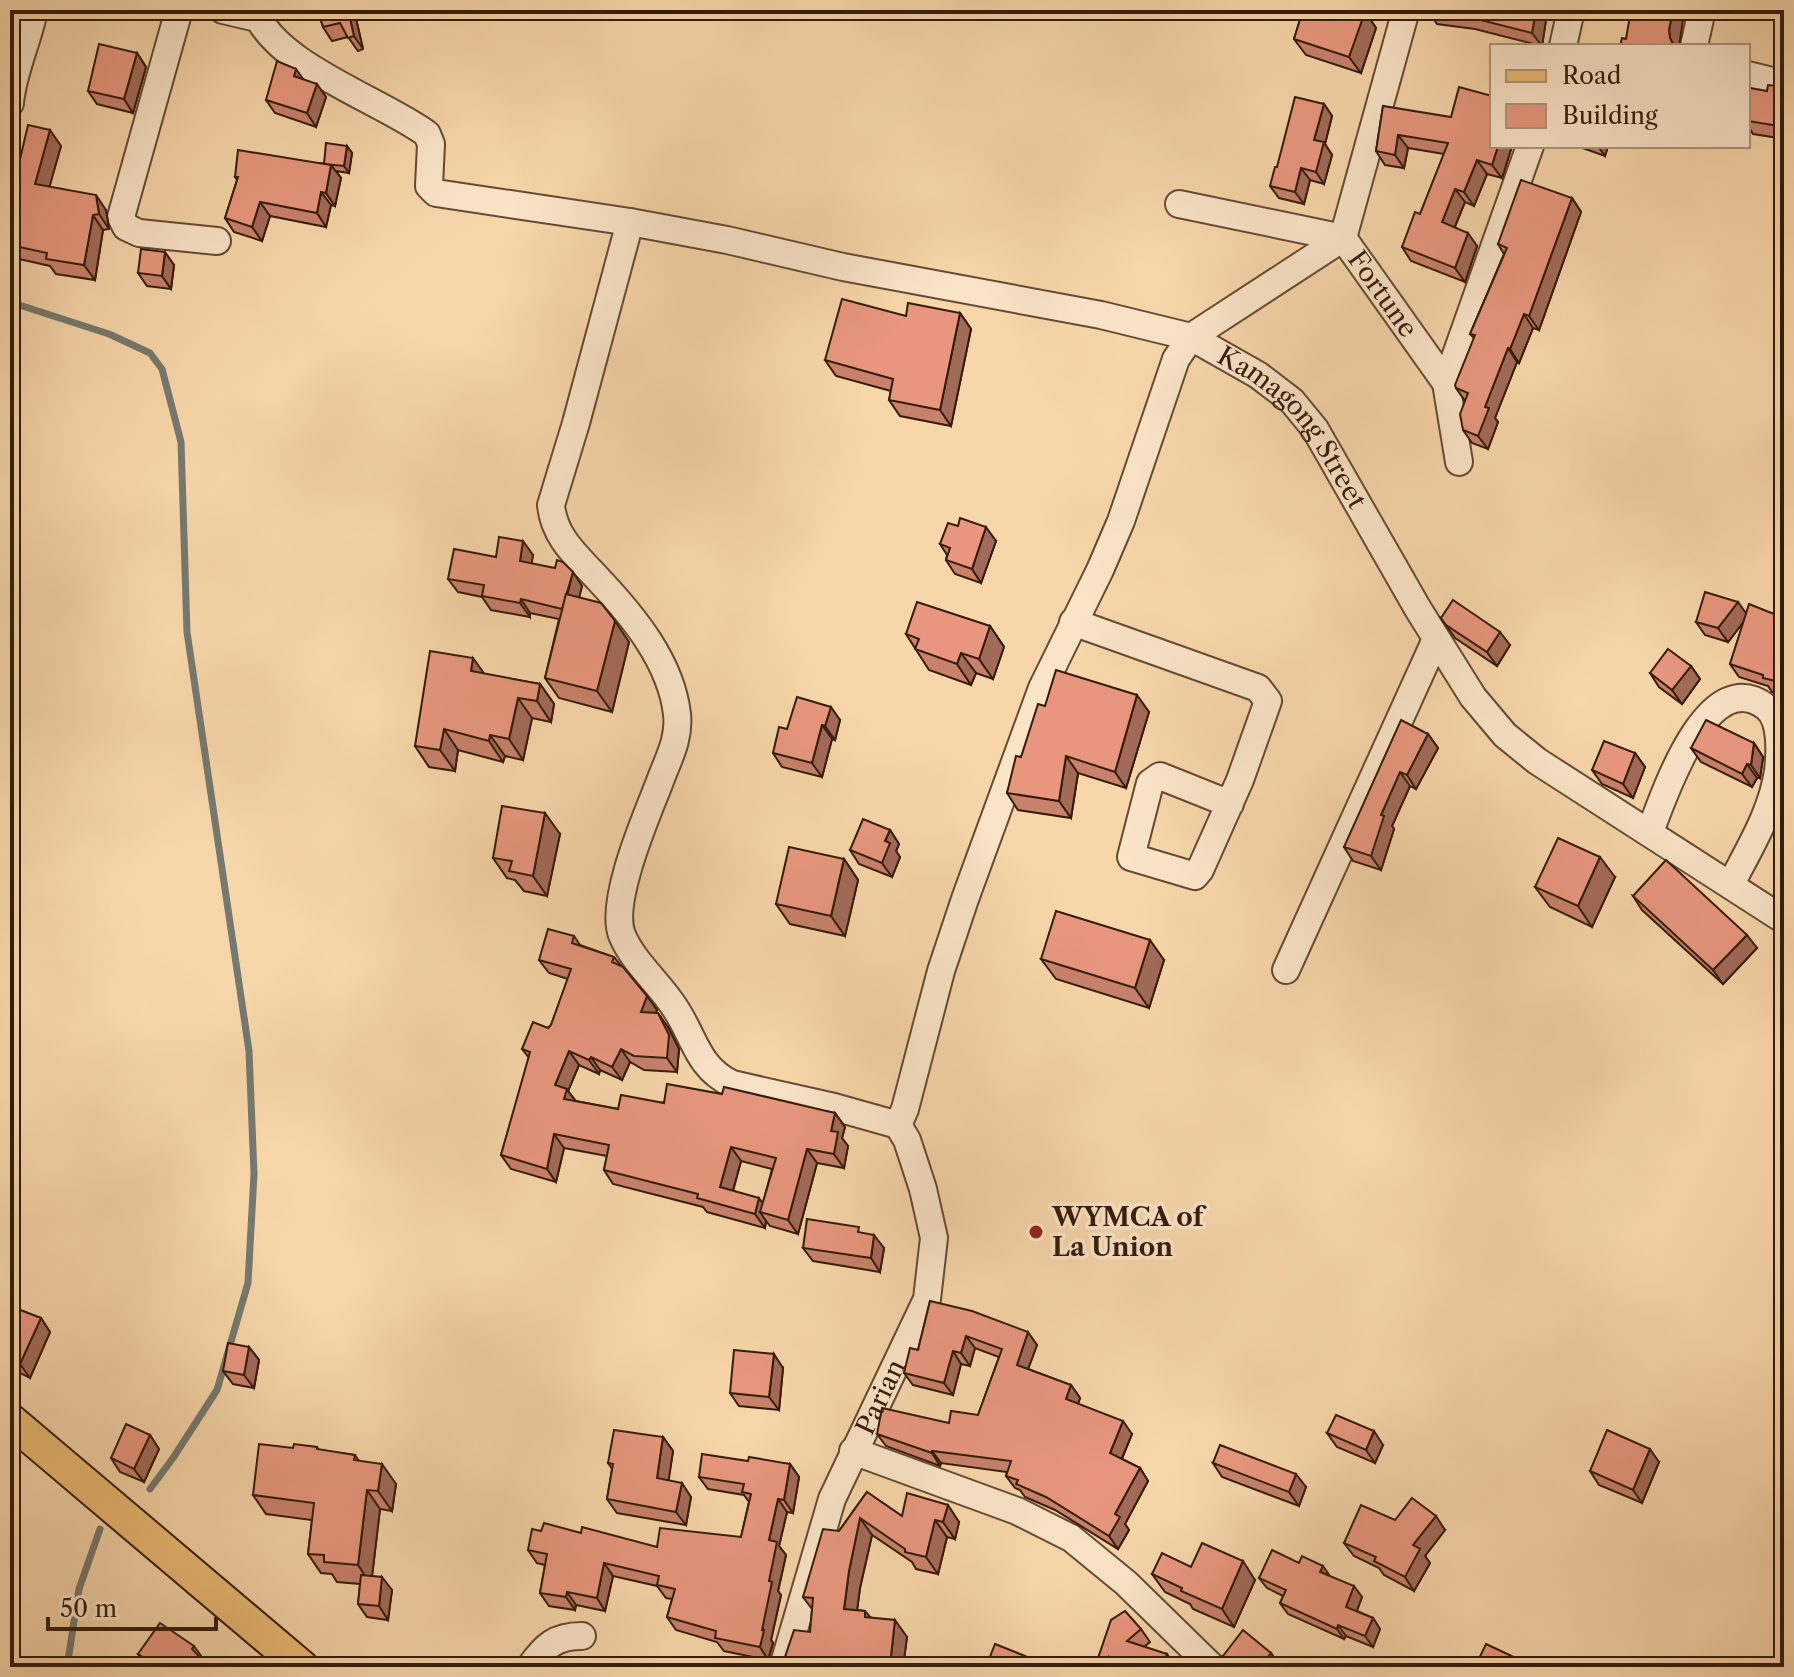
<svg xmlns="http://www.w3.org/2000/svg" width="1794" height="1677" font-family="'Libre Caslon Text',serif">
  <style>
    .lines { fill: none; stroke-linecap: round; stroke-linejoin: round }
    .stream { stroke: #76796f; stroke-width: 7 }
    .minor-casing { stroke: #664a33; stroke-width: 30 }
    .major-casing { stroke: #361b0b; stroke-width: 36 }
    .minor { stroke: #fae4c8; stroke-width: 26 }
    .major { stroke: #ecbb75; stroke-width: 32 }
    .wall { fill: #c8826c; stroke: #361b0b; stroke-width: 2; fill-rule: evenodd }
    .shaded-wall { fill: #a26a58; stroke: #361b0b; stroke-width: 2 }
    .building { fill: #e8977e; stroke: #361b0b; stroke-width: 2 }
    .poi-dot { fill: #8f2418; stroke: #fae4c8; stroke-width: 3 }
    .labels { text-anchor: middle; dominant-baseline: central; stroke-width: 7; stroke-linejoin: round; paint-order: stroke }
    .street-label { font-size: 26px; fill: #361b0b; stroke: #fae4c8 }
    .poi-label { font-size: 26px; font-weight: bold; fill: #361b0b; stroke: #fae4c8; text-anchor: start }
  </style>
  <rect width="100%" height="100%" fill="#f7d6aa"/>
  <filter id="stains"><feTurbulence type="fractalNoise" baseFrequency=".0025" numOctaves="4"/><feColorMatrix values="0 0 0 0 .2 0 0 0 0 .09 0 0 0 0 .02 0 0 0 .5 -.17"/></filter>
  <radialGradient id="worn" r=".72"><stop offset=".6" stop-color="#630" stop-opacity="0"/><stop offset="1" stop-color="#630" stop-opacity=".3"/></radialGradient>
  <g class="lines">
    <g class="stream">
      <path d="M10,302L109,334L150,353L162,369L181,442L187,632L249,1051L254,1174L248,1283L217,1390L173,1458L150,1489"/>
      <path d="M67,1667L79,1589L100,1529"/>
    </g>
    <defs>
      <g id="minor">
        <path d="M179,10L121,217L126,227L139,233L217,241"/>
        <path d="M223,10L257,18"/>
        <path d="M255,10C274,65 381,100 427,134L431,144L429,186L436,193L630,222L576,423L551,505C554,538 578,557 599,580C633,616 671,662 677,714C680,740 667,761 659,784C646,817 609,902 622,935C633,962 660,984 675,1008C695,1038 697,1067 732,1084L834,1107L898,1125"/>
        <path d="M1563,46L1571,10"/>
        <path d="M1694,46L1702,10"/>
        <path d="M1748,75L1784,84"/>
        <path d="M10,103C13,70 28,42 34,10"/>
        <path id="s1" d="M1179,204L1343,238L1446,383L1459,462"/>
        <path id="s2" d="M630,222L727,240L843,267L1101,315L1191,337L1258,375L1292,401L1315,429L1418,609L1473,697L1505,735L1537,761L1784,920"/>
        <path d="M1446,383L1530,146"/>
        <path d="M1073,622L1258,688L1268,701L1240,780L1200,870L1195,876L1131,857L1150,783L1160,776L1230,804"/>
        <path d="M1650,832C1664,795 1708,662 1766,707C1782,719 1780,753 1778,771C1772,812 1750,847 1731,884"/>
        <path d="M1286,970L1436,639"/>
        <path d="M898,1125L905,1109L941,971L965,899L1042,688L1100,570L1121,521L1176,359L1191,337L1343,238L1406,10"/>
        <path d="M853,1451L1017,1511L1071,1538L1126,1583L1212,1667"/>
        <path d="M530,1667C545,1646 555,1636 582,1636"/>
        <path id="s3" d="M783,1667L832,1499L927,1299L934,1238L923,1189L907,1140L898,1125"/>
      </g>
      <path id="major" d="M10,1420L302,1667"/>
    </defs>
    <use href="#minor" class="minor-casing"/>
    <use href="#major" class="major-casing"/>
    <use href="#minor" class="minor"/>
    <use href="#major" class="major"/>
  </g>
  <g class="wall">
    <path d="M318,10H354L363,49L358,51L348,37L332,41L323,27Z"/>
    <path d="M1303,10H1372L1370,19L1376,28L1361,73L1306,55L1294,39Z"/>
    <path d="M1428,10H1539L1546,20L1542,46L1475,29L1437,24Z"/>
    <path d="M137,53L146,67L133,113L97,104L88,91Z"/>
    <path d="M303,79L326,97L316,127L275,113L266,100Z"/>
    <path d="M1784,83V139L1753,134L1748,126V97L1767,91Z"/>
    <path d="M1324,104L1332,116L1325,144L1332,155L1324,184L1310,180L1304,204L1279,198L1270,186L1277,167Z"/>
    <path d="M1383,106L1492,146H1512L1502,178L1487,174L1474,206L1465,202L1455,227L1477,246L1465,282L1411,261L1402,247L1420,214L1444,154L1408,148L1404,168L1385,165L1376,151Z"/>
    <path d="M61,146L49,187L106,210L109,229L103,230L95,280L56,274L50,266L10,257V202Z"/>
    <path d="M347,146L352,153L349,173L336,171L341,178L335,206L331,205L326,227L270,216L262,241L234,232L225,218L237,180L235,177L324,163Z"/>
    <path d="M1577,146H1608L1605,156Z"/>
    <path d="M1572,198L1581,212L1539,330L1533,328L1519,363L1517,362L1495,418L1498,422L1488,449L1472,443L1463,430L1465,401L1456,388L1474,338L1470,334L1504,254L1498,244Z"/>
    <path d="M174,265L171,289L147,286L138,273Z"/>
    <path d="M960,313L971,329L951,426L900,416L889,400L891,391L836,376L825,360L906,316Z"/>
    <path d="M996,541L981,583L955,574L946,560L947,555L940,544Z"/>
    <path d="M533,555L531,563L582,586L579,597L629,642L612,712L559,698L545,678L559,619L530,613V617L491,610L482,597L458,592L448,579L496,557Z"/>
    <path d="M1746,614L1784,618V718V694L1772,692L1768,686L1739,677L1730,664L1744,621L1728,642L1705,635L1696,622Z"/>
    <path d="M1441,618L1510,645L1497,666L1455,638Z"/>
    <path d="M990,626L1004,647L993,679L976,673L971,685L929,670L906,634Z"/>
    <path d="M1691,666L1700,679L1682,704L1659,687L1650,673Z"/>
    <path d="M484,674L540,684L554,704L551,722L532,718L523,760L505,756L503,762L458,750L455,771L429,767L415,746Z"/>
    <path d="M1045,706L1149,712L1126,788L1078,773L1071,818L1018,810L1007,793L1021,757Z"/>
    <path d="M840,720L835,740L832,739L822,777L782,767L773,753L787,729Z"/>
    <path d="M1428,734L1438,748L1416,789L1410,786L1392,826L1394,829L1381,870L1353,861L1344,847Z"/>
    <path d="M1754,743L1763,757L1760,778H1757L1752,787L1701,762L1691,748Z"/>
    <path d="M1635,753L1645,767L1633,798L1602,784L1592,770Z"/>
    <path d="M890,830L899,844L896,851L900,857L892,877L859,864L850,850Z"/>
    <path d="M560,834L547,896L524,891L515,880L507,878L493,858Z"/>
    <path d="M844,859L858,880L845,936L790,924L776,904Z"/>
    <path d="M1615,877L1592,927L1550,907L1535,887Z"/>
    <path d="M1633,896L1757,948L1723,984L1642,910Z"/>
    <path d="M574,936L580,945L614,957L647,996L657,1010L656,1013L668,1027L679,1049L677,1072L644,1070L630,1062L622,1080L600,1070L599,1074L579,1065L568,1091L576,1101L618,1109L722,1094L835,1113L845,1127L842,1138L848,1146L844,1168L817,1163L798,1234L770,1226L766,1221L765,1228L707,1212L703,1207L613,1184L604,1170L607,1156L564,1148L556,1182L511,1169L501,1155L529,1058L522,1049L551,1025L568,979L549,973L539,960ZM741,1161L772,1169L763,1203L733,1191Z"/>
    <path d="M1041,959L1164,960L1149,1008L1056,979Z"/>
    <path d="M803,1248H884L880,1272L813,1261Z"/>
    <path d="M930,1301L1037,1345L1028,1369L1071,1385L1080,1398L1078,1404L1132,1434L1122,1459L1140,1468L1148,1481L1125,1524L1129,1530L1118,1549L1055,1510L1025,1497L1020,1490L1015,1488L1006,1476L1007,1472L941,1463L940,1466L886,1446L877,1434L949,1423L978,1415L999,1357L975,1348L970,1366L961,1364L953,1395L913,1385L904,1373L918,1350Z"/>
    <path d="M10,1306L41,1318L50,1332L30,1378L10,1368Z"/>
    <path d="M249,1347L259,1360L254,1388L233,1384L223,1371Z"/>
    <path d="M783,1368L779,1410L739,1406L730,1393Z"/>
    <path d="M1327,1433L1383,1445L1375,1463L1337,1447Z"/>
    <path d="M150,1435L159,1449L144,1482L120,1472L111,1458Z"/>
    <path d="M663,1437L673,1451L668,1481L691,1497L686,1525L617,1513L607,1499L612,1469L608,1463Z"/>
    <path d="M317,1447L319,1450L355,1455L359,1461L396,1484L392,1511L380,1509L372,1576L392,1590L388,1620L367,1617L358,1604L360,1584L337,1582L332,1574L321,1573L308,1554L312,1520L266,1514L253,1495L293,1448Z"/>
    <path d="M748,1461L790,1464L799,1477L793,1513L787,1512L779,1546L786,1555L778,1591L781,1595L771,1640L773,1643L768,1660L724,1651L717,1642L676,1630L667,1617L672,1599L666,1598L657,1586L613,1576L605,1611L576,1605L575,1610L549,1606L540,1593L545,1565L537,1563L528,1550L541,1531L657,1547L741,1537L749,1502L744,1495L708,1489L699,1477Z"/>
    <path d="M1659,1462L1642,1503L1599,1485L1590,1471Z"/>
    <path d="M1213,1463L1306,1487L1299,1506L1222,1477Z"/>
    <path d="M867,1492L902,1516L959,1522L955,1539L947,1537L938,1574L916,1569L912,1562L872,1535L860,1588L857,1610L865,1611L870,1617L907,1637L903,1667H792L785,1657L810,1632L812,1609L803,1597L839,1531Z"/>
    <path d="M1395,1520L1445,1530L1425,1556L1430,1563L1414,1591L1384,1575L1379,1568L1354,1556L1344,1543Z"/>
    <path d="M1299,1563L1330,1577L1362,1597L1357,1611L1373,1618L1380,1629L1373,1647L1346,1636L1344,1639L1288,1614L1280,1603L1283,1596L1267,1588L1259,1578Z"/>
    <path d="M1191,1567L1255,1580L1234,1627L1193,1609L1190,1604L1165,1592L1152,1574Z"/>
    <path d="M1141,1629L1150,1642L1144,1647L1176,1667H1095Z"/>
    <path d="M194,1646L209,1667H148L138,1654Z"/>
    <path d="M1271,1653L1280,1667H1231L1223,1656Z"/>
  </g>
  <g class="shaded-wall">
    <path d="M348,10H354L363,49L354,36Z"/>
    <path d="M1358,10H1372L1370,19L1376,28L1361,73L1349,57Z"/>
    <path d="M1536,10H1539L1546,20L1542,46L1532,33Z"/>
    <path d="M1673,10H1676L1683,20L1679,46H1674L1670,38L1669,30Z"/>
    <path d="M137,53L146,67L133,113L124,99Z"/>
    <path d="M296,69L306,83L294,76Z"/>
    <path d="M317,84L326,97L316,127L307,113Z"/>
    <path d="M1324,104L1332,116L1325,144L1332,155L1324,184L1316,172L1314,140Z"/>
    <path d="M50,130L61,146L46,199L35,184Z"/>
    <path d="M1398,135L1408,148L1404,168L1395,155Z"/>
    <path d="M347,146L352,153L349,173L344,166Z"/>
    <path d="M1498,146H1512L1502,178L1492,165Z"/>
    <path d="M1598,146H1608L1605,156Z"/>
    <path d="M1477,160L1487,174L1474,206L1464,192Z"/>
    <path d="M331,165L341,178L335,206L326,193Z"/>
    <path d="M1301,168L1310,180L1304,204L1295,192Z"/>
    <path d="M1455,189L1465,202L1451,236L1442,222Z"/>
    <path d="M321,192L331,205L326,227L317,213Z"/>
    <path d="M96,195L106,210L109,229L99,214Z"/>
    <path d="M1572,198L1581,212L1539,330L1529,316Z"/>
    <path d="M260,202L270,216L262,241L252,227Z"/>
    <path d="M93,215L103,230L95,280L84,265Z"/>
    <path d="M1468,233L1477,246L1465,282L1455,268Z"/>
    <path d="M165,252L174,265L171,289L162,276Z"/>
    <path d="M960,313L971,329L951,426L940,410Z"/>
    <path d="M1524,314L1533,328L1519,363L1510,349Z"/>
    <path d="M1508,348L1517,362L1495,418L1498,422L1488,449L1478,436L1485,407Z"/>
    <path d="M986,527L996,541L981,583L972,569Z"/>
    <path d="M523,541L533,555L530,575L520,561Z"/>
    <path d="M573,572L582,586L573,623L564,609Z"/>
    <path d="M521,599L530,613V617L520,603Z"/>
    <path d="M1738,602L1748,616L1728,642L1718,628Z"/>
    <path d="M615,621L629,642L612,712L597,691Z"/>
    <path d="M990,626L1004,647L993,679L979,659Z"/>
    <path d="M1500,632L1510,645L1497,666L1487,652Z"/>
    <path d="M961,653L976,673L971,685L957,664Z"/>
    <path d="M473,658L488,679L471,671Z"/>
    <path d="M1691,666L1700,679L1682,704L1672,690Z"/>
    <path d="M540,684L554,704L551,722L537,701Z"/>
    <path d="M1137,695L1149,712L1126,788L1115,772Z"/>
    <path d="M518,698L532,718L523,760L509,739Z"/>
    <path d="M831,707L840,720L835,740L825,726Z"/>
    <path d="M822,725L832,739L822,777L812,763Z"/>
    <path d="M444,729L458,750L455,771L440,750Z"/>
    <path d="M1428,734L1438,748L1416,789L1407,775Z"/>
    <path d="M490,735L505,756L503,762L489,741Z"/>
    <path d="M1754,743L1763,757L1760,778L1751,765Z"/>
    <path d="M1635,753L1645,767L1633,798L1623,784Z"/>
    <path d="M1066,756L1078,773L1071,818L1059,801Z"/>
    <path d="M1747,764L1757,778L1752,787L1742,774Z"/>
    <path d="M1400,772L1410,786L1392,826L1394,829L1381,870L1371,856L1381,815Z"/>
    <path d="M545,813L560,834L547,896L533,876Z"/>
    <path d="M890,830L899,844L896,851L900,857L892,877L882,863L885,841Z"/>
    <path d="M1600,857L1615,877L1592,927L1578,906Z"/>
    <path d="M844,859L858,880L845,936L831,916Z"/>
    <path d="M1747,935L1757,948L1723,984L1713,970Z"/>
    <path d="M1150,940L1164,960L1149,1008L1135,988Z"/>
    <path d="M647,996L657,1010L651,1026L641,1012Z"/>
    <path d="M658,1013L668,1027L679,1049L677,1072L667,1058Z"/>
    <path d="M621,1049L630,1062L622,1080L612,1067Z"/>
    <path d="M569,1051L579,1065L568,1091L577,1103L574,1113L555,1085Z"/>
    <path d="M591,1057L600,1070L599,1074L589,1060Z"/>
    <path d="M835,1113L845,1127L842,1138L848,1146L844,1168L834,1154L831,1131Z"/>
    <path d="M554,1134L564,1148L556,1182L547,1169Z"/>
    <path d="M731,1147L741,1161L730,1201L720,1187Z"/>
    <path d="M807,1149L817,1163L798,1234L788,1220Z"/>
    <path d="M759,1198L769,1212H760L766,1221L765,1228L755,1214Z"/>
    <path d="M874,1235L884,1248L880,1272L871,1258Z"/>
    <path d="M41,1318L50,1332L30,1378L20,1364Z"/>
    <path d="M1028,1332L1037,1345L1025,1377L1017,1365Z"/>
    <path d="M966,1336L975,1348L970,1366L961,1353Z"/>
    <path d="M249,1347L259,1360L254,1388L244,1375Z"/>
    <path d="M953,1351L961,1364L953,1395L944,1383Z"/>
    <path d="M774,1354L783,1368L779,1410L769,1397Z"/>
    <path d="M1071,1385L1080,1398L1075,1412L1066,1399Z"/>
    <path d="M1123,1421L1132,1434L1119,1465L1110,1453Z"/>
    <path d="M1374,1431L1383,1445L1375,1463L1366,1450Z"/>
    <path d="M150,1435L159,1449L144,1482L134,1469Z"/>
    <path d="M663,1437L673,1451L667,1492L657,1478Z"/>
    <path d="M1650,1449L1659,1462L1642,1503L1633,1490Z"/>
    <path d="M932,1451L941,1463L940,1466L932,1453Z"/>
    <path d="M382,1464L396,1484L392,1511L378,1491Z"/>
    <path d="M790,1464L799,1477L793,1513L784,1500Z"/>
    <path d="M1140,1468L1148,1481L1125,1524L1129,1530L1118,1549L1109,1536L1115,1514Z"/>
    <path d="M1296,1474L1306,1487L1299,1506L1289,1492Z"/>
    <path d="M682,1483L691,1497L686,1525L676,1512Z"/>
    <path d="M367,1490L380,1509L371,1585L358,1565Z"/>
    <path d="M778,1499L787,1512L779,1546L786,1555L778,1591L781,1595L771,1640L773,1643L768,1660L760,1647L769,1581V1540Z"/>
    <path d="M948,1505L959,1522L955,1539L943,1522Z"/>
    <path d="M1436,1516L1445,1530L1425,1556L1430,1563L1414,1591L1405,1577L1413,1545Z"/>
    <path d="M860,1518L872,1535L860,1588L855,1626L844,1609L849,1571Z"/>
    <path d="M935,1520L947,1537L938,1574L926,1557Z"/>
    <path d="M1243,1561L1255,1580L1234,1627L1222,1609Z"/>
    <path d="M604,1563L613,1576L605,1611L597,1598Z"/>
    <path d="M1323,1566L1330,1576L1320,1572Z"/>
    <path d="M382,1577L392,1590L388,1620L379,1606Z"/>
    <path d="M1354,1586L1362,1597L1354,1618L1346,1607Z"/>
    <path d="M567,1592L576,1605L575,1610L566,1597Z"/>
    <path d="M1373,1618L1380,1629L1373,1647L1365,1636Z"/>
    <path d="M895,1620L907,1637L903,1667H892L890,1665Z"/>
    <path d="M1338,1625L1346,1636L1344,1639L1337,1629Z"/>
    <path d="M1271,1653L1280,1667H1260Z"/>
    <path d="M1167,1654L1176,1667H1163Z"/>
    <path d="M1518,1659L1524,1667H1514Z"/>
  </g>
  <g class="building">
    <path d="M318,10H348L354,36L348,38L340,23L323,27Z"/>
    <path d="M1303,10H1360L1365,12L1349,57L1294,39Z"/>
    <path d="M1428,10H1536L1532,33L1465,16Z"/>
    <path d="M1631,10H1673L1669,30L1670,38L1674,46H1620L1622,38L1626,39Z"/>
    <path d="M99,44L137,53L124,99L88,91Z"/>
    <path d="M277,61L296,69L294,76L317,84L307,113L266,100Z"/>
    <path d="M1784,83V127L1748,121V97L1750,88L1767,91L1768,85L1778,86Z"/>
    <path d="M1459,87L1492,96V146H1498L1492,165L1477,160L1464,192L1455,189L1442,222L1468,233L1455,268L1402,247L1415,212L1420,214L1448,143L1398,135L1395,155L1376,151L1383,106L1451,117Z"/>
    <path d="M1295,97L1324,104L1314,140L1324,142L1316,172L1301,168L1295,192L1270,186L1275,167H1277Z"/>
    <path d="M28,125L50,130L35,184L96,195L99,214L93,215L84,265L46,259L47,253L10,245V202Z"/>
    <path d="M326,143L347,146L344,166L324,164Z"/>
    <path d="M238,150L331,165L326,193L321,192L317,213L260,202L252,227L225,218L238,177H235Z"/>
    <path d="M1521,180L1572,198L1529,316L1524,314L1510,349L1508,348L1485,407L1489,408L1478,436L1463,430L1460,414L1468,393L1456,388L1455,385L1475,335L1470,334L1507,248L1498,244Z"/>
    <path d="M141,249L165,252L162,276L138,273Z"/>
    <path d="M842,299L906,316L908,303L960,313L940,410L889,400L893,379L825,360Z"/>
    <path d="M960,518L986,527L972,569L946,560L950,548L940,544L948,523L958,526Z"/>
    <path d="M499,537L523,541L520,561L555,568L557,560L563,562L573,572L562,609L521,599L520,603L482,596L484,585L448,579L454,549L496,557Z"/>
    <path d="M1705,592L1738,602L1718,628L1696,622Z"/>
    <path d="M566,594L601,603L615,621L597,691L545,678Z"/>
    <path d="M1453,600L1500,632L1487,652L1446,625L1441,618Z"/>
    <path d="M917,602L990,626L979,659L961,653L957,664L915,649L919,639L906,634Z"/>
    <path d="M1749,604L1784,618V683L1763,678V675L1730,664Z"/>
    <path d="M1668,649L1691,666L1672,690L1650,673Z"/>
    <path d="M430,651L473,658L471,671L540,684L537,701L518,698L509,739L490,735L489,741L444,729L440,750L415,746Z"/>
    <path d="M1056,670L1137,695L1115,772L1066,756L1059,801L1007,793L1016,756L1021,757L1038,704L1045,706Z"/>
    <path d="M1784,691V718L1782,706Z"/>
    <path d="M797,697L831,707L825,726L822,725L812,763L773,753L779,727L787,729Z"/>
    <path d="M1401,720L1428,734L1407,775L1400,772L1381,815L1384,816L1371,856L1344,847Z"/>
    <path d="M1706,720L1754,743L1751,765L1747,764L1742,774L1691,748Z"/>
    <path d="M1604,741L1635,753L1623,784L1592,770Z"/>
    <path d="M502,806L545,813L533,876L509,871L512,861L493,858Z"/>
    <path d="M863,819L890,830L885,841L890,843L882,863L850,850Z"/>
    <path d="M1558,838L1600,857L1578,906L1535,887Z"/>
    <path d="M789,847L844,859L831,916L776,904Z"/>
    <path d="M1666,860L1747,935L1713,970L1633,896Z"/>
    <path d="M1056,911L1150,940L1135,988L1041,959Z"/>
    <path d="M548,929L574,936L572,943L614,957L612,962L623,967L647,996L641,1012L658,1013L669,1035L667,1058L634,1056L621,1049L612,1067L591,1057L589,1060L569,1051L555,1085L567,1089L564,1099L618,1109L621,1095L664,1103L667,1084L722,1094L724,1087L835,1113L831,1131L838,1132L834,1154L807,1149L788,1220L760,1212L776,1158L731,1147L720,1187L759,1198L755,1214L697,1198L698,1194L604,1170L609,1145L554,1134L547,1169L501,1155L530,1052L522,1049L533,1022L548,1028L551,1025L571,969L539,960Z"/>
    <path d="M807,1219L859,1227L858,1232L874,1235L871,1258L803,1248Z"/>
    <path d="M930,1301L972,1311L1028,1332L1017,1365L1071,1385L1066,1399L1123,1421L1110,1453L1140,1468L1115,1514L1120,1517L1109,1536L1046,1497L1016,1484L1018,1480L1006,1476L1011,1461L932,1451V1453L877,1434L882,1408L949,1423L951,1411L978,1415L1002,1349L966,1336L961,1353L953,1351L944,1383L904,1373L910,1348L918,1350Z"/>
    <path d="M10,1306L41,1318L20,1364L10,1359Z"/>
    <path d="M228,1343L249,1347L244,1375L223,1371Z"/>
    <path d="M734,1350L774,1354L769,1397L730,1393Z"/>
    <path d="M1336,1415L1374,1431L1366,1450L1327,1433Z"/>
    <path d="M126,1424L150,1435L134,1469L111,1458Z"/>
    <path d="M614,1430L663,1437L657,1478L682,1483L676,1512L607,1499L613,1464L608,1463Z"/>
    <path d="M1607,1430L1650,1449L1633,1490L1590,1471Z"/>
    <path d="M259,1444L293,1448L294,1444L317,1447V1449L355,1455L354,1460L382,1464L378,1491L367,1490L358,1565L324,1562V1555L308,1554L314,1503L253,1495Z"/>
    <path d="M1220,1445L1296,1474L1289,1492L1213,1463Z"/>
    <path d="M702,1454L748,1461L749,1457L790,1464L784,1500L778,1499L769,1540L777,1542L769,1581L772,1582L762,1630H764L760,1647L715,1638L716,1631L667,1617L675,1589L657,1585L659,1576L604,1563L597,1598L567,1592L566,1597L540,1593L547,1554L528,1550L532,1529L541,1531L544,1523L581,1533L582,1527L657,1547L660,1528L741,1537L751,1494L742,1492L744,1484L699,1477Z"/>
    <path d="M867,1492L902,1516L907,1493L948,1505L943,1522L935,1520L926,1557L905,1552V1549L860,1518L849,1571L844,1609L865,1611V1617L895,1620L890,1665L896,1667H831L829,1662L785,1657L794,1630L810,1632L813,1598L803,1597L823,1529L839,1531Z"/>
    <path d="M1412,1498L1436,1516L1413,1545L1420,1549L1405,1577L1374,1561L1376,1557L1344,1543L1361,1505L1395,1520Z"/>
    <path d="M1202,1543L1243,1561L1222,1609L1181,1591L1182,1588L1152,1574L1162,1553L1191,1567Z"/>
    <path d="M1272,1550L1299,1563L1302,1556L1323,1566L1320,1572L1354,1586L1346,1607L1373,1618L1365,1636L1338,1625L1337,1629L1280,1603L1286,1590L1259,1578Z"/>
    <path d="M361,1575L382,1577L379,1606L358,1604Z"/>
    <path d="M1125,1611L1141,1629L1127,1641L1167,1654L1163,1667H1104L1107,1658L1097,1667H1095L1111,1620Z"/>
    <path d="M160,1623L194,1646L192,1649L209,1667H158L138,1654Z"/>
    <path d="M1243,1630L1271,1653L1260,1667H1237L1223,1656Z"/>
    <path d="M995,1644L1045,1664L1044,1667H986Z"/>
    <path d="M1486,1644L1518,1659L1514,1667H1475Z"/>
    <path d="M249,1660L261,1667H245Z"/>
  </g>
  <circle class="poi-dot" cx="1036" cy="1232" r="8"/>
  <g class="labels">
    <g class="street-label">
      <text stroke="none"><textPath href="#s1" startOffset="236">Fortune</textPath></text>
      <text stroke="none"><textPath href="#s2" startOffset="712">Kamagong Street</textPath></text>
      <text stroke="none"><textPath href="#s3" startOffset="288">Parian</textPath></text>
    </g>
    <g class="poi-label">
      <text x="1052" y="1217">WYMCA of<tspan x="1052" dy="30">La Union</tspan></text>
    </g>
  </g>
  <rect width="1794" height="1677" fill="none" stroke="#f7d6aa" stroke-width="40"/>
  <rect x="12" y="12" width="1770" height="1653" fill="none" stroke="#361b0b" stroke-width="4"/>
  <rect x="20" y="20" width="1754" height="1637" fill="none" stroke="#361b0b" stroke-width="2"/>
  <rect x="1490" y="44" width="260" height="104" fill="#fae4c8" stroke="#ac947c" stroke-width="2"/>
  <rect x="1506" y="70" width="40" height="12" fill="#ecbb75" stroke="#ac947c" stroke-width="2"/>
  <text x="1562" y="84" font-size="24" fill="#361b0b">Road</text>
  <rect x="1506" y="104" width="40" height="24" fill="#e8977e" stroke="#ac947c" stroke-width="2"/>
  <text x="1562" y="124" font-size="24" fill="#361b0b">Building</text>
  <path d="M48 1617v12h168v-12" fill="none" stroke="#361b0b" stroke-width="4"/>
  <text x="60" y="1617" font-size="24" fill="#361b0b" stroke="#fae4c8" stroke-width="6" paint-order="stroke">50 m</text>
  <rect width="100%" height="100%" filter="url(#stains)"/>
  <rect width="100%" height="100%" fill="url(#worn)"/>
</svg>
